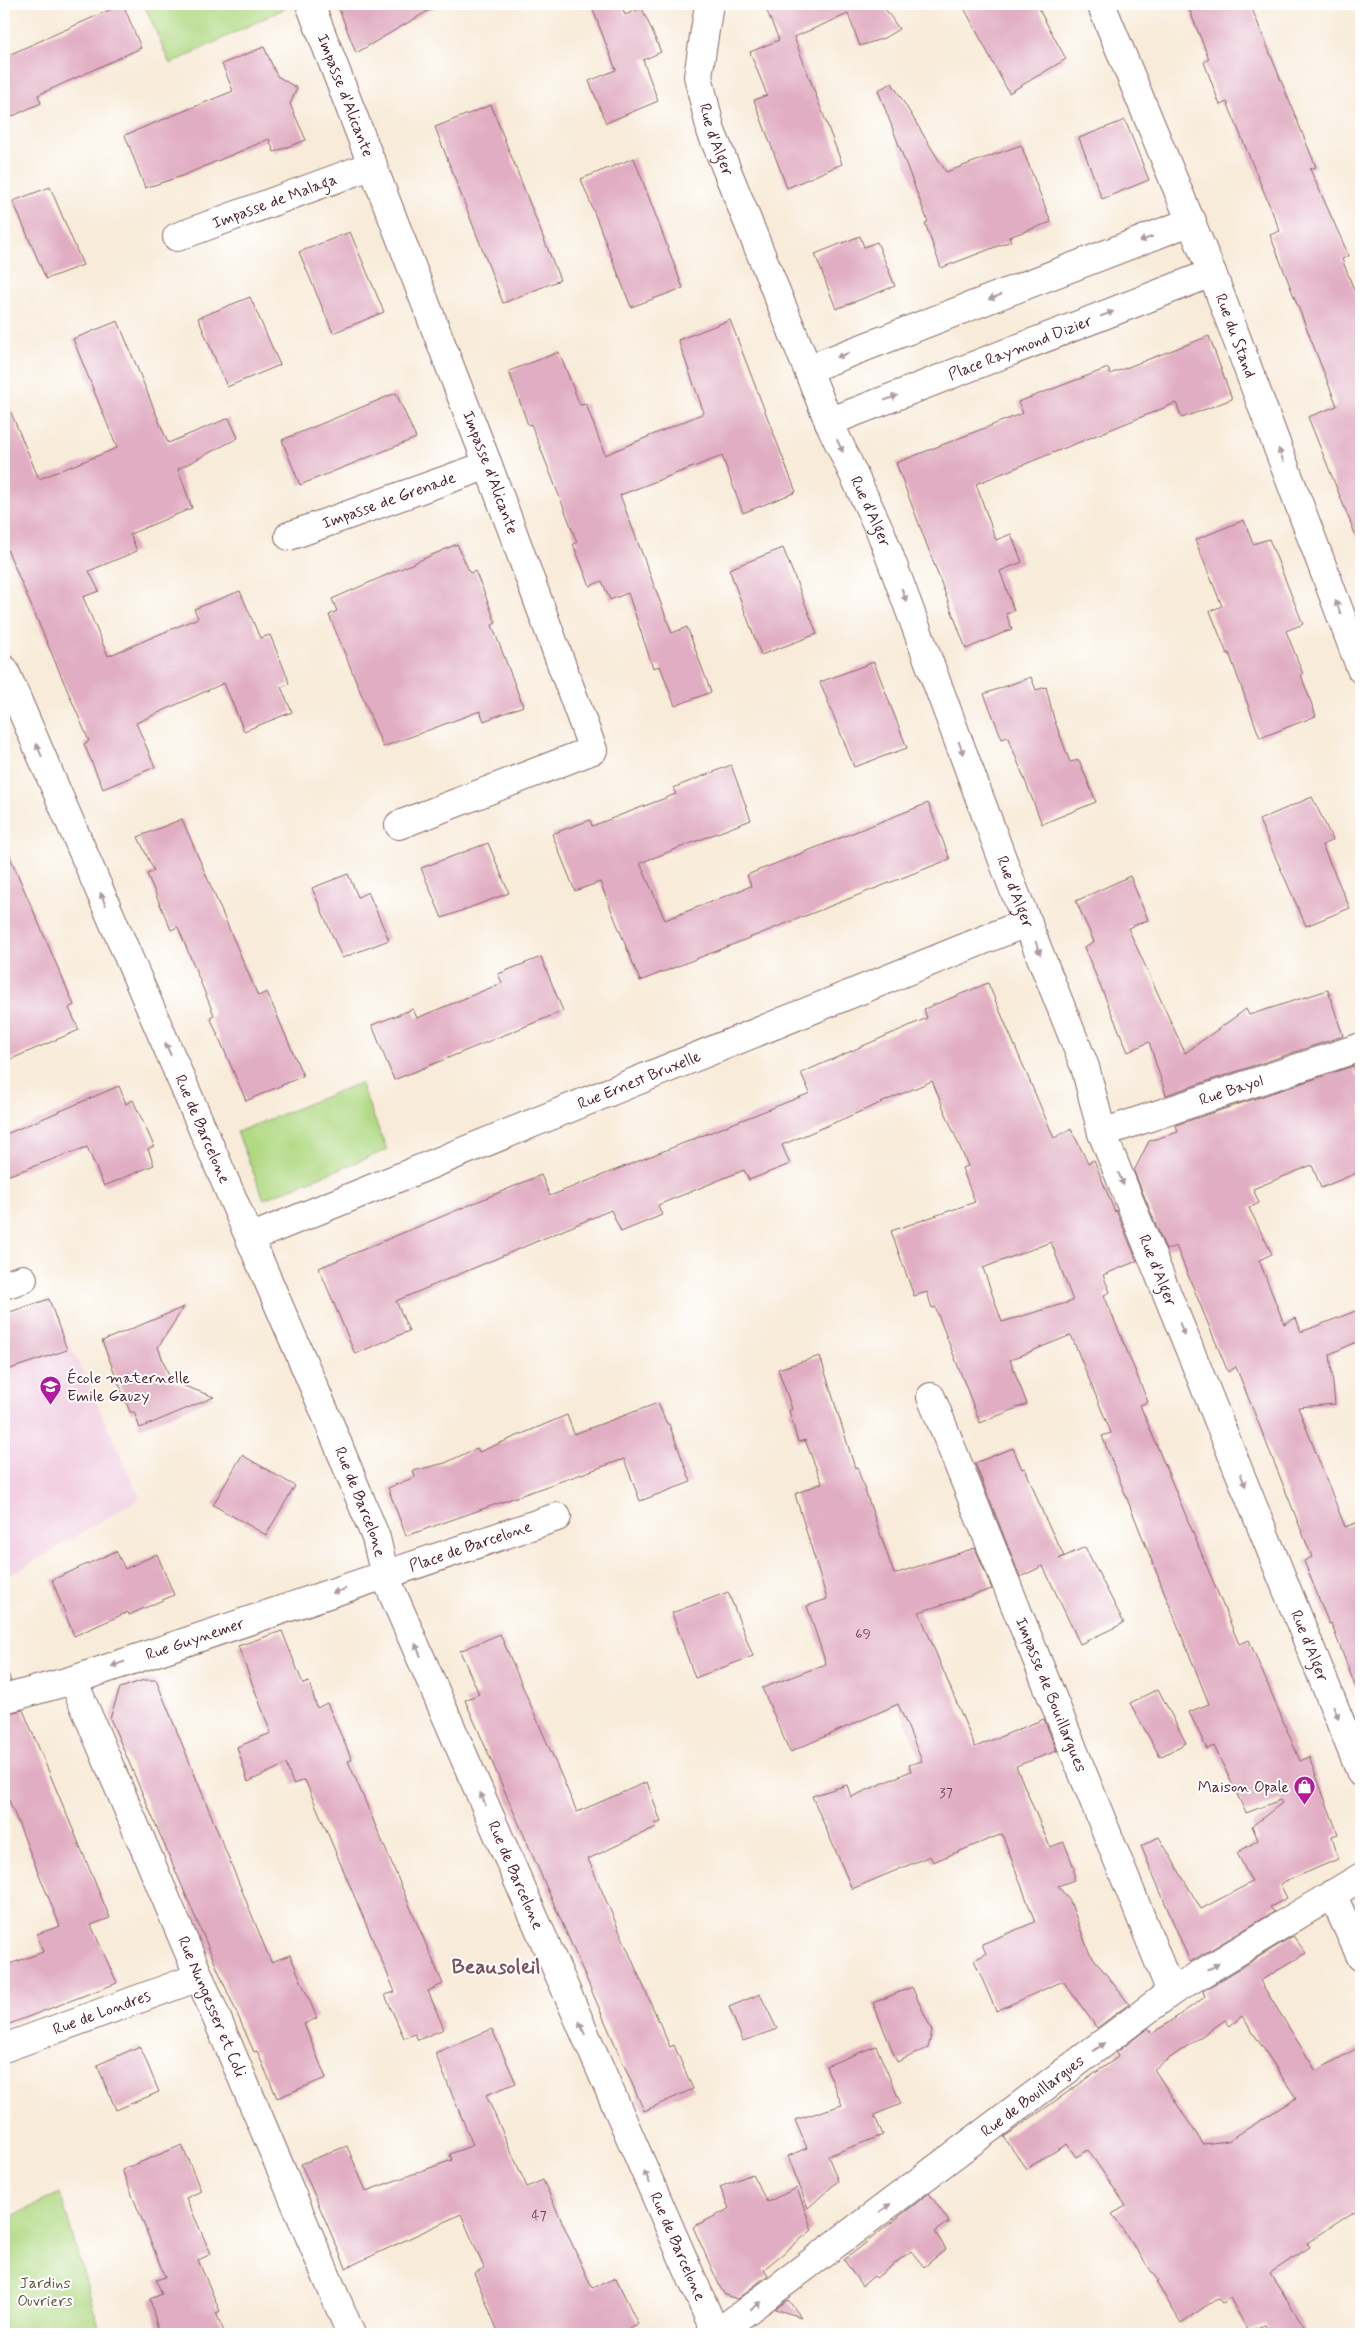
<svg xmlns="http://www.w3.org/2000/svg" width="1365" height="2338" font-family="Mynerve,sans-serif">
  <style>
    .built { fill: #f2d0e2 }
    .green { fill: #b1d984; stroke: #7e7c58 }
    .building { fill: #e1adc2; fill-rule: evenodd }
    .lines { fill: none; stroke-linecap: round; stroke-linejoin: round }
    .minor-casing { stroke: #876668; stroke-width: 30 }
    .minor { stroke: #fff; stroke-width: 28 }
    .oneway { fill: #ae9aa0 }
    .labels { text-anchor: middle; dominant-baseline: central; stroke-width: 4; stroke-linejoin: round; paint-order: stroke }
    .number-label { font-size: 14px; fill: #704251 }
    .street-label { font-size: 16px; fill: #4a1f2b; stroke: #fff }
    .poi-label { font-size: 16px; fill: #4a1f2b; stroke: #fff; text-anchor: start }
    .park-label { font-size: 16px; fill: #695746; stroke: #fff }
    .district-label { font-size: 21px; font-weight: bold; fill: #7f5160; stroke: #fff }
  </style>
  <rect width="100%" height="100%" fill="#fff"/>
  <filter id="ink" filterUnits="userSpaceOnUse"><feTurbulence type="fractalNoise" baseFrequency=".02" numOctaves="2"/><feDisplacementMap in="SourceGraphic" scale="10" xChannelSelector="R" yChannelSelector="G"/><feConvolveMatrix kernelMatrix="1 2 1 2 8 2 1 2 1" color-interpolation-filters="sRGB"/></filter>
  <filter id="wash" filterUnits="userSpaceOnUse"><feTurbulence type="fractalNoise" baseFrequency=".0096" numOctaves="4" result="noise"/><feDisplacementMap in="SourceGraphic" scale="20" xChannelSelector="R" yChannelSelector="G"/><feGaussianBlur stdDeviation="1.12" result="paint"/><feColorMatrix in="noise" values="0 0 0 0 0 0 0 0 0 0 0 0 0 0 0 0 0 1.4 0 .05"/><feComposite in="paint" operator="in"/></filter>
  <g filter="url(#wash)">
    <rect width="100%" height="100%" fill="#f8ebd9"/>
    <path class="built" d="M49,1299L140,1498L4,1579V1314Z"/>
    <g class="green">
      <path d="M144,4H294L170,64Z"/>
      <path d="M360,1083L387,1150L264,1199L237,1132Z"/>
      <path d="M60,2193L101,2334H4V2220Z"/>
    </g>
    <g id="blocks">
      <g class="building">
        <path d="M123,4L141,48L38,95L41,103L4,120V57Z"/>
        <path d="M337,4H440L356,53Z"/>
        <path d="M608,4H621L625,15L642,8L661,52L643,60L658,101L606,123L589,81L616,70L593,10Z"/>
        <path d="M764,4H882L899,29L884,38L860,46L848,14L794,37L842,164L787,188L754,100L767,95L750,52L779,40Z"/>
        <path d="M962,4H1036L1066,59L1009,93Z"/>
        <path d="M1187,4H1250L1316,167L1310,169L1349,256L1342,259L1361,308V545L1360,546L1308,417L1337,406L1270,235L1280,231L1227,102L1220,105L1204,62L1209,59Z"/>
        <path d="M264,47L277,76L297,88L290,104L306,140L274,152L269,139L182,176L145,188L125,135L233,91L222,64Z"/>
        <path d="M892,83L946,172L1021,145L1051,222L1009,237L1011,241L941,268L925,223L928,222L878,90Z"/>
        <path d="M491,105L560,280L503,303L435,127Z"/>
        <path d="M1125,120L1149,180L1102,199L1079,138Z"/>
        <path d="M634,158L683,288L631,307L581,179Z"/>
        <path d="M50,187L83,265L46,279L13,201Z"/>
        <path d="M350,232L384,312L333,333L299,252Z"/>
        <path d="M860,236L864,247L877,242L895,286L836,309L815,254Z"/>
        <path d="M250,297L280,365L227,387L198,318Z"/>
        <path d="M730,320L796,492L743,513L722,456L620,495L672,633L687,627L711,692L675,706L660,666L653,668L628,593L610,600L602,581L590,586L573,544L577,543L567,516L531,424L528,425L509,371L559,352L580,405L586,404L605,455L704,413L678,340Z"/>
        <path d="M118,321L168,443L229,418L238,438L178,469L192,508L130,534L137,551L89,571L99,591L83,597L108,656L198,618L194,609L240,591L260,638L270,635L287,676L289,684L281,687L292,712L244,731L224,683L136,723L155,767L103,789L84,744L89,741L4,542V396L39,479L117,448L73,339Z"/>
        <path d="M1209,336L1232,399L1182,418L1176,403L976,484L996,540L1011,534L1022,562L1000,571L1014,611L1006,614L1012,629L966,649L896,463L1023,413L1018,402L1108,368L1110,374Z"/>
        <path d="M396,393L416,438L300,485L282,440Z"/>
        <path d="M1244,520L1253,544L1269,539L1303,624L1286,631L1303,674L1301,675L1316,716L1260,738L1229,653L1227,654L1210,611L1222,606L1195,540Z"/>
        <path d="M457,544L470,573L475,571L484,592L496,623L492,625L523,706L484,721L480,711L383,747L329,615L337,611L332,599Z"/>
        <path d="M783,548L817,634L761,655L729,569Z"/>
        <path d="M874,662L907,748L854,767L820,682Z"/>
        <path d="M1031,677L1036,690L1046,687L1054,719L1070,762L1079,760L1096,802L1042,824L1008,737L1002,739L984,694Z"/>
        <path d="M731,765L751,820L640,863L665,920L751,886L747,875L928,803L950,859L640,981L600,882L575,891L552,834L590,820L592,826L676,794L673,788Z"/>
        <path d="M1312,797L1333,840L1322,845L1350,908L1306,926L1259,820Z"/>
        <path d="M182,819L258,996L267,992L303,1076L246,1101L210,1017L214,1015L178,927L171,930L147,874L154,871L138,837Z"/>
        <path d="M4,843L74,1005L69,1008L79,1030L4,1062Z"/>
        <path d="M488,843L509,893L442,918L421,868Z"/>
        <path d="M348,874L358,897L368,892L389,940L342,958L312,888Z"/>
        <path d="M1130,876L1148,920L1128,928L1185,1053L1246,1009L1249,1015L1328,990L1343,1036L1166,1095L1149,1042L1128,1052L1084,947L1094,942L1076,901Z"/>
        <path d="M541,957L563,1011L394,1080L372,1025L413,1009L417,1018L502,983L498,974Z"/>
        <path d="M988,983L1054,1138L1071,1129L1088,1163L1094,1160L1115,1212L1116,1210L1137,1261L1103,1275L1110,1292L1104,1295L1148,1402L1140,1405L1239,1644L1249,1640L1300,1761L1309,1757L1338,1834L1332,1836L1338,1859L1280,1884L1287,1898L1270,1907L1274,1912L1190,1962L1141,1846L1159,1837L1201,1909L1252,1882L1237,1853L1258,1840L1252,1826L1282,1803L1280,1800L1246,1813L1214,1746L1207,1749L1189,1712L1209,1704L1102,1436L1111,1433L1071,1335L1010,1360L1027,1404L980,1423L935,1307L932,1308L927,1292L914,1296L891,1231L975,1202L962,1168L968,1166L932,1081L782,1145L790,1164L749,1180L744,1170L658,1205L662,1215L621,1232L611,1210L396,1301L409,1331L355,1354L319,1268L541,1175L550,1196L810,1093L801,1073L927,1018L924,1009ZM1051,1242L1073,1301L1002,1322L983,1268Z"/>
        <path d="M1353,1066L1356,1076L1361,1074V1171L1321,1188L1312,1165L1253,1189L1259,1203L1249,1208L1272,1254L1259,1260L1284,1324L1296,1318L1301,1332L1361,1309V1340L1330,1354L1335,1404L1298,1407L1345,1527L1361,1521V1695L1359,1696L1331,1623L1329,1624L1304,1561L1312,1557L1236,1367L1228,1372L1176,1246L1166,1250L1134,1171L1149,1141L1178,1132L1176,1125Z"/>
        <path d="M119,1086L126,1104L133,1100L154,1146L148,1149L154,1165L104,1186L87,1147L4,1177V1135Z"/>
        <path d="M49,1299L67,1350L4,1371V1314Z"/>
        <path d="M184,1307L158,1347L171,1381L214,1397L140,1428L134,1412H130L102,1341Z"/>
        <path d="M820,1356L855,1468L857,1467L894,1574L975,1548L992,1589L919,1612L975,1747L1044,1719L1057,1751L1016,1766L1050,1847L1064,1842L1074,1868V1880L1058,1886L1070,1901L1089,1952L1129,2004L1097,2028L1063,1981L996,2011L974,1960L986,1954L982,1944L1035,1922L1002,1834L933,1862L930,1856L852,1889L812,1796L847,1785L851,1797L911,1771L909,1765L922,1761L898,1704L790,1752L762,1688L826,1664L807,1606L827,1599L795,1494L822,1483L805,1440L798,1442L789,1411L792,1409L778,1369Z"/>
        <path d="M658,1403L667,1424H669L691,1482L640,1501L624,1459L406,1536L388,1488L415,1477L413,1471L445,1463L477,1448L479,1452L567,1415L574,1434Z"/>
        <path d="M1013,1448L1022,1469L1025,1468L1045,1518L1064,1556L1059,1559L1085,1547L1124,1623L1080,1644L1043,1566L1020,1577L975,1463Z"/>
        <path d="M242,1455L295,1486L266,1535L213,1505Z"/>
        <path d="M116,1551L125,1569L157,1554L174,1595L129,1615L128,1612L74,1636L52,1580Z"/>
        <path d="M728,1592L753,1656L695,1678L672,1613Z"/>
        <path d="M282,1631L303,1684L309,1682L317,1708L327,1703L352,1760L348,1761L443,1984L428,1991L444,2029L418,2040L415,2034L404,2038L385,1995L395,1992L305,1780L293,1784L286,1764L248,1782L237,1747L271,1733L238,1646Z"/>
        <path d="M500,1634L577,1812L647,1782L661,1822L655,1824L656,1827L588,1859L670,2047L674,2045L693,2089L644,2111L465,1700L479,1694L460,1651Z"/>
        <path d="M5,1666L11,1681L4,1683V1667Z"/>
        <path d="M144,1680H156L271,1962L290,1955L317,2018L304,2024L326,2078L277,2098L257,2051L254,2052L227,1991L110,1718L120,1688Z"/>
        <path d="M1158,1689L1186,1743L1160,1757L1130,1703Z"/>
        <path d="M23,1710L110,1918L91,1925L117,1983L4,2026V1966L43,1952L37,1934L60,1926L4,1788V1714Z"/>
        <path d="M1293,1936L1306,1953L1260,1981L1316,2071L1361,2046V2207L1307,2243L1310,2247L1270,2273L1309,2334H1271L1265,2325L1248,2331L1230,2298L1223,2303L1218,2298L1181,2323L1156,2282L1158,2281L1112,2214L1126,2206L1088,2150L1076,2157L1067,2144L1026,2169L1004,2137L1118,2057L1116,2053L1148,2028L1152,2034L1205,1997L1203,1991ZM1242,2016L1296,2098L1228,2141L1203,2144L1154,2069L1225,2020L1230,2026Z"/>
        <path d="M912,1987L932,2031L928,2048L897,2062L873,2003Z"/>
        <path d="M760,1994L777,2029L743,2041L729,2007Z"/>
        <path d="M492,2029L516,2083L486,2095L527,2187L543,2180L592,2288L616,2278L638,2324L615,2334H499L474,2273L484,2268L461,2214L346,2268L301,2164L347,2146L366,2191L452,2160L450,2154L473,2145L435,2053Z"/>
        <path d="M140,2046L159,2092L116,2110L97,2065Z"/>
        <path d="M876,2046L901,2104L874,2115L883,2135L828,2156L838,2181L808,2208L788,2156L807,2148L795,2120L842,2105L826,2066Z"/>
        <path d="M182,2145L201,2191L186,2198L211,2254L198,2260L220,2311L216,2313L225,2334H159L150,2299L162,2294L156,2280L165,2277L122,2170Z"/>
        <path d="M752,2174L767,2202L797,2188L812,2230L764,2269L768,2275L737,2299L725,2295L721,2289L693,2227L729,2209L720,2187Z"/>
        <path d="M929,2193L949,2222L935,2232L946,2249L924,2267L911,2251L876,2278L874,2276L862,2286L844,2260Z"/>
        <path d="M788,2300L801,2317L775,2309Z"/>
      </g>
    </g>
  </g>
  <g filter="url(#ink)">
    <use href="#blocks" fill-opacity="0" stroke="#876668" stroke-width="1"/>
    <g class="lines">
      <defs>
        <g id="minor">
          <path id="s1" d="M310,4L488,465L593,750L399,825"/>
          <path id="s2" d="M709,4L698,76L711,131L829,422L881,533L1012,885L1085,1067L1102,1133L1361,1773"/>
          <path id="s3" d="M1101,4L1212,273L1361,669"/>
          <path id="s4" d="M177,237L373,165"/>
          <path d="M808,369L1192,221"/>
          <path id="s5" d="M829,422L1212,273"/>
          <path id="s6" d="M289,536L488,465"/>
          <path id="s7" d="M4,669L326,1415L376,1538L385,1576L716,2334"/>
          <path id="s8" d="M1102,1133L1361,1047"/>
          <path id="s9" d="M250,1238L1028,922"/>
          <path d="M4,1285L23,1279"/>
          <path id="s10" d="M931,1397L1171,1992"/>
          <path id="s11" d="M73,1680L351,2334"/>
          <path id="s12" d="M4,1699L73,1680L557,1517"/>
          <path d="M1332,1894L1361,1957"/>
          <path id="s13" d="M4,2048L199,1977"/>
          <path id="s14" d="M716,2334L1171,1992L1361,1877"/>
        </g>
      </defs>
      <use href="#minor" class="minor-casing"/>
      <use href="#minor" class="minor"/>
    </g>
    <defs><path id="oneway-solid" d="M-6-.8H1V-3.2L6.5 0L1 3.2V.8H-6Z" transform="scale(1.25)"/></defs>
    <g class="oneway">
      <use href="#oneway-solid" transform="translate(1146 239) rotate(159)"/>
      <use href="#oneway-solid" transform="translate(995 297) rotate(159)"/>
      <use href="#oneway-solid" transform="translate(1107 314) rotate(-21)"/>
      <use href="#oneway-solid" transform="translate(843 355) rotate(159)"/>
      <use href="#oneway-solid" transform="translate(891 398) rotate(-21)"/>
      <use href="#oneway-solid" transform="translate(840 446) rotate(65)"/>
      <use href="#oneway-solid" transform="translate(1281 455) rotate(-111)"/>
      <use href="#oneway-solid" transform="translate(904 595) rotate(70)"/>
      <use href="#oneway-solid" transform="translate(1338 607) rotate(-111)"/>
      <use href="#oneway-solid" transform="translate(961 748) rotate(70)"/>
      <use href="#oneway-solid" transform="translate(39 750) rotate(-113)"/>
      <use href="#oneway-solid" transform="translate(103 899) rotate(-113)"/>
      <use href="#oneway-solid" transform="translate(1038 948) rotate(69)"/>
      <use href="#oneway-solid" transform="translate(168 1049) rotate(-113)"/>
      <use href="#oneway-solid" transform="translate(1121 1179) rotate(68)"/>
      <use href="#oneway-solid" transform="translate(1182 1329) rotate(68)"/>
      <use href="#oneway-solid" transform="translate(1243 1480) rotate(68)"/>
      <use href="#oneway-solid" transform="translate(339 1591) rotate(162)"/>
      <use href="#oneway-solid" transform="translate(418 1650) rotate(-114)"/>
      <use href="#oneway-solid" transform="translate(118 1664) rotate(161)"/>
      <use href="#oneway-solid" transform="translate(1336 1712) rotate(68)"/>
      <use href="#oneway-solid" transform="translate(483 1799) rotate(-114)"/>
      <use href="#oneway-solid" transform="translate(1213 1967) rotate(-31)"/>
      <use href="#oneway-solid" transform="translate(582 2028) rotate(-114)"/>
      <use href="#oneway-solid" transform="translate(1099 2047) rotate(-37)"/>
      <use href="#oneway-solid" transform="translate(647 2177) rotate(-114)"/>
      <use href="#oneway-solid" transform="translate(885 2208) rotate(-37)"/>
      <use href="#oneway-solid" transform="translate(756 2306) rotate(-37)"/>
    </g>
  </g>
  <defs>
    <symbol id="school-pin" viewBox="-11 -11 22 30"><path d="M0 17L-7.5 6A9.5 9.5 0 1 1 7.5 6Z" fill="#b5179e" stroke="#fff"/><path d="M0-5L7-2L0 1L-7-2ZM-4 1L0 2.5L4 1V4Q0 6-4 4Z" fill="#fff"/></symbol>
    <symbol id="shop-pin" viewBox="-11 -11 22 30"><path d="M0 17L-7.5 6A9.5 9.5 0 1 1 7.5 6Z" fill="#b5179e" stroke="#fff"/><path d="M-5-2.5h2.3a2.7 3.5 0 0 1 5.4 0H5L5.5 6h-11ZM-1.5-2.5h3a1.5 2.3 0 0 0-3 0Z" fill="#fff"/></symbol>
  </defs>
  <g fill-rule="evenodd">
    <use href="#school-pin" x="38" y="1374" width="25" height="34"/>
    <use href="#shop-pin" x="1292" y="1774" width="25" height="34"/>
  </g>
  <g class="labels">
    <g class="number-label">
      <text x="863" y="1634">69</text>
      <text x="946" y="1793">37</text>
      <text x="539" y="2216">47</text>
    </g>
    <g class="street-label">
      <text stroke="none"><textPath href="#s1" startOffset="98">Impasse d'Alicante</textPath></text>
      <text stroke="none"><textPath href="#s2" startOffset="139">Rue d'Alger</textPath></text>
      <text stroke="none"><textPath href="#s4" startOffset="104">Impasse de Malaga</textPath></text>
      <text stroke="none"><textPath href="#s3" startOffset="358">Rue du Stand</textPath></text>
      <text stroke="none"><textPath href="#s5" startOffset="205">Place Raymond Dizier</textPath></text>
      <text stroke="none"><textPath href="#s1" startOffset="502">Impasse d'Alicante</textPath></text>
      <text stroke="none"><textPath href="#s6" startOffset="106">Impasse de Grenade</textPath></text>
      <text stroke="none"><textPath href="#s2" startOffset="542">Rue d'Alger</textPath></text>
      <text stroke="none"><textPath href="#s2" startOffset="949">Rue d'Alger</textPath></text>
      <text stroke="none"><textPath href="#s9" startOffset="420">Rue Ernest Bruxelle</textPath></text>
      <text stroke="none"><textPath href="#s8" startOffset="136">Rue Bayol</textPath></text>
      <text stroke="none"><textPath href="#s7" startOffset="501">Rue de Barcelone</textPath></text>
      <text stroke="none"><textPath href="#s2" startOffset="1354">Rue d'Alger</textPath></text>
      <text stroke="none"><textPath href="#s7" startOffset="906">Rue de Barcelone</textPath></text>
      <text stroke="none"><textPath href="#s12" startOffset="491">Place de Barcelone</textPath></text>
      <text stroke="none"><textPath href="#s12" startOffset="200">Rue Guynemer</textPath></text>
      <text stroke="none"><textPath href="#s2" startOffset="1759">Rue d'Alger</textPath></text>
      <text stroke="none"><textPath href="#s10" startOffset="321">Impasse de Bouillargues</textPath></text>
      <text stroke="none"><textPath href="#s7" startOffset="1311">Rue de Barcelone</textPath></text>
      <text stroke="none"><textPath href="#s11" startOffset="355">Rue Nungesser et Coli</textPath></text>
      <text stroke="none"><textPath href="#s13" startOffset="104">Rue de Londres</textPath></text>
      <text stroke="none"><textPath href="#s14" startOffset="396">Rue de Bouillargues</textPath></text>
      <text stroke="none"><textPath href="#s7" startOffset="1716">Rue de Barcelone</textPath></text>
    </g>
    <g class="poi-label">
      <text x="67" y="1378">École maternelle<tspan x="67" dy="18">Emile Gauzy</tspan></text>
      <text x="1289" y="1787" text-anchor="end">Maison Opale</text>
    </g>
    <g class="park-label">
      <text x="45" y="2283">Jardins<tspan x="45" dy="18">Ouvriers</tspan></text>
    </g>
    <g class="district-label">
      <text x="496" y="1967">Beausoleil</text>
    </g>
  </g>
  <rect width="1365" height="2338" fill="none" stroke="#fff" stroke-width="20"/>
</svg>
